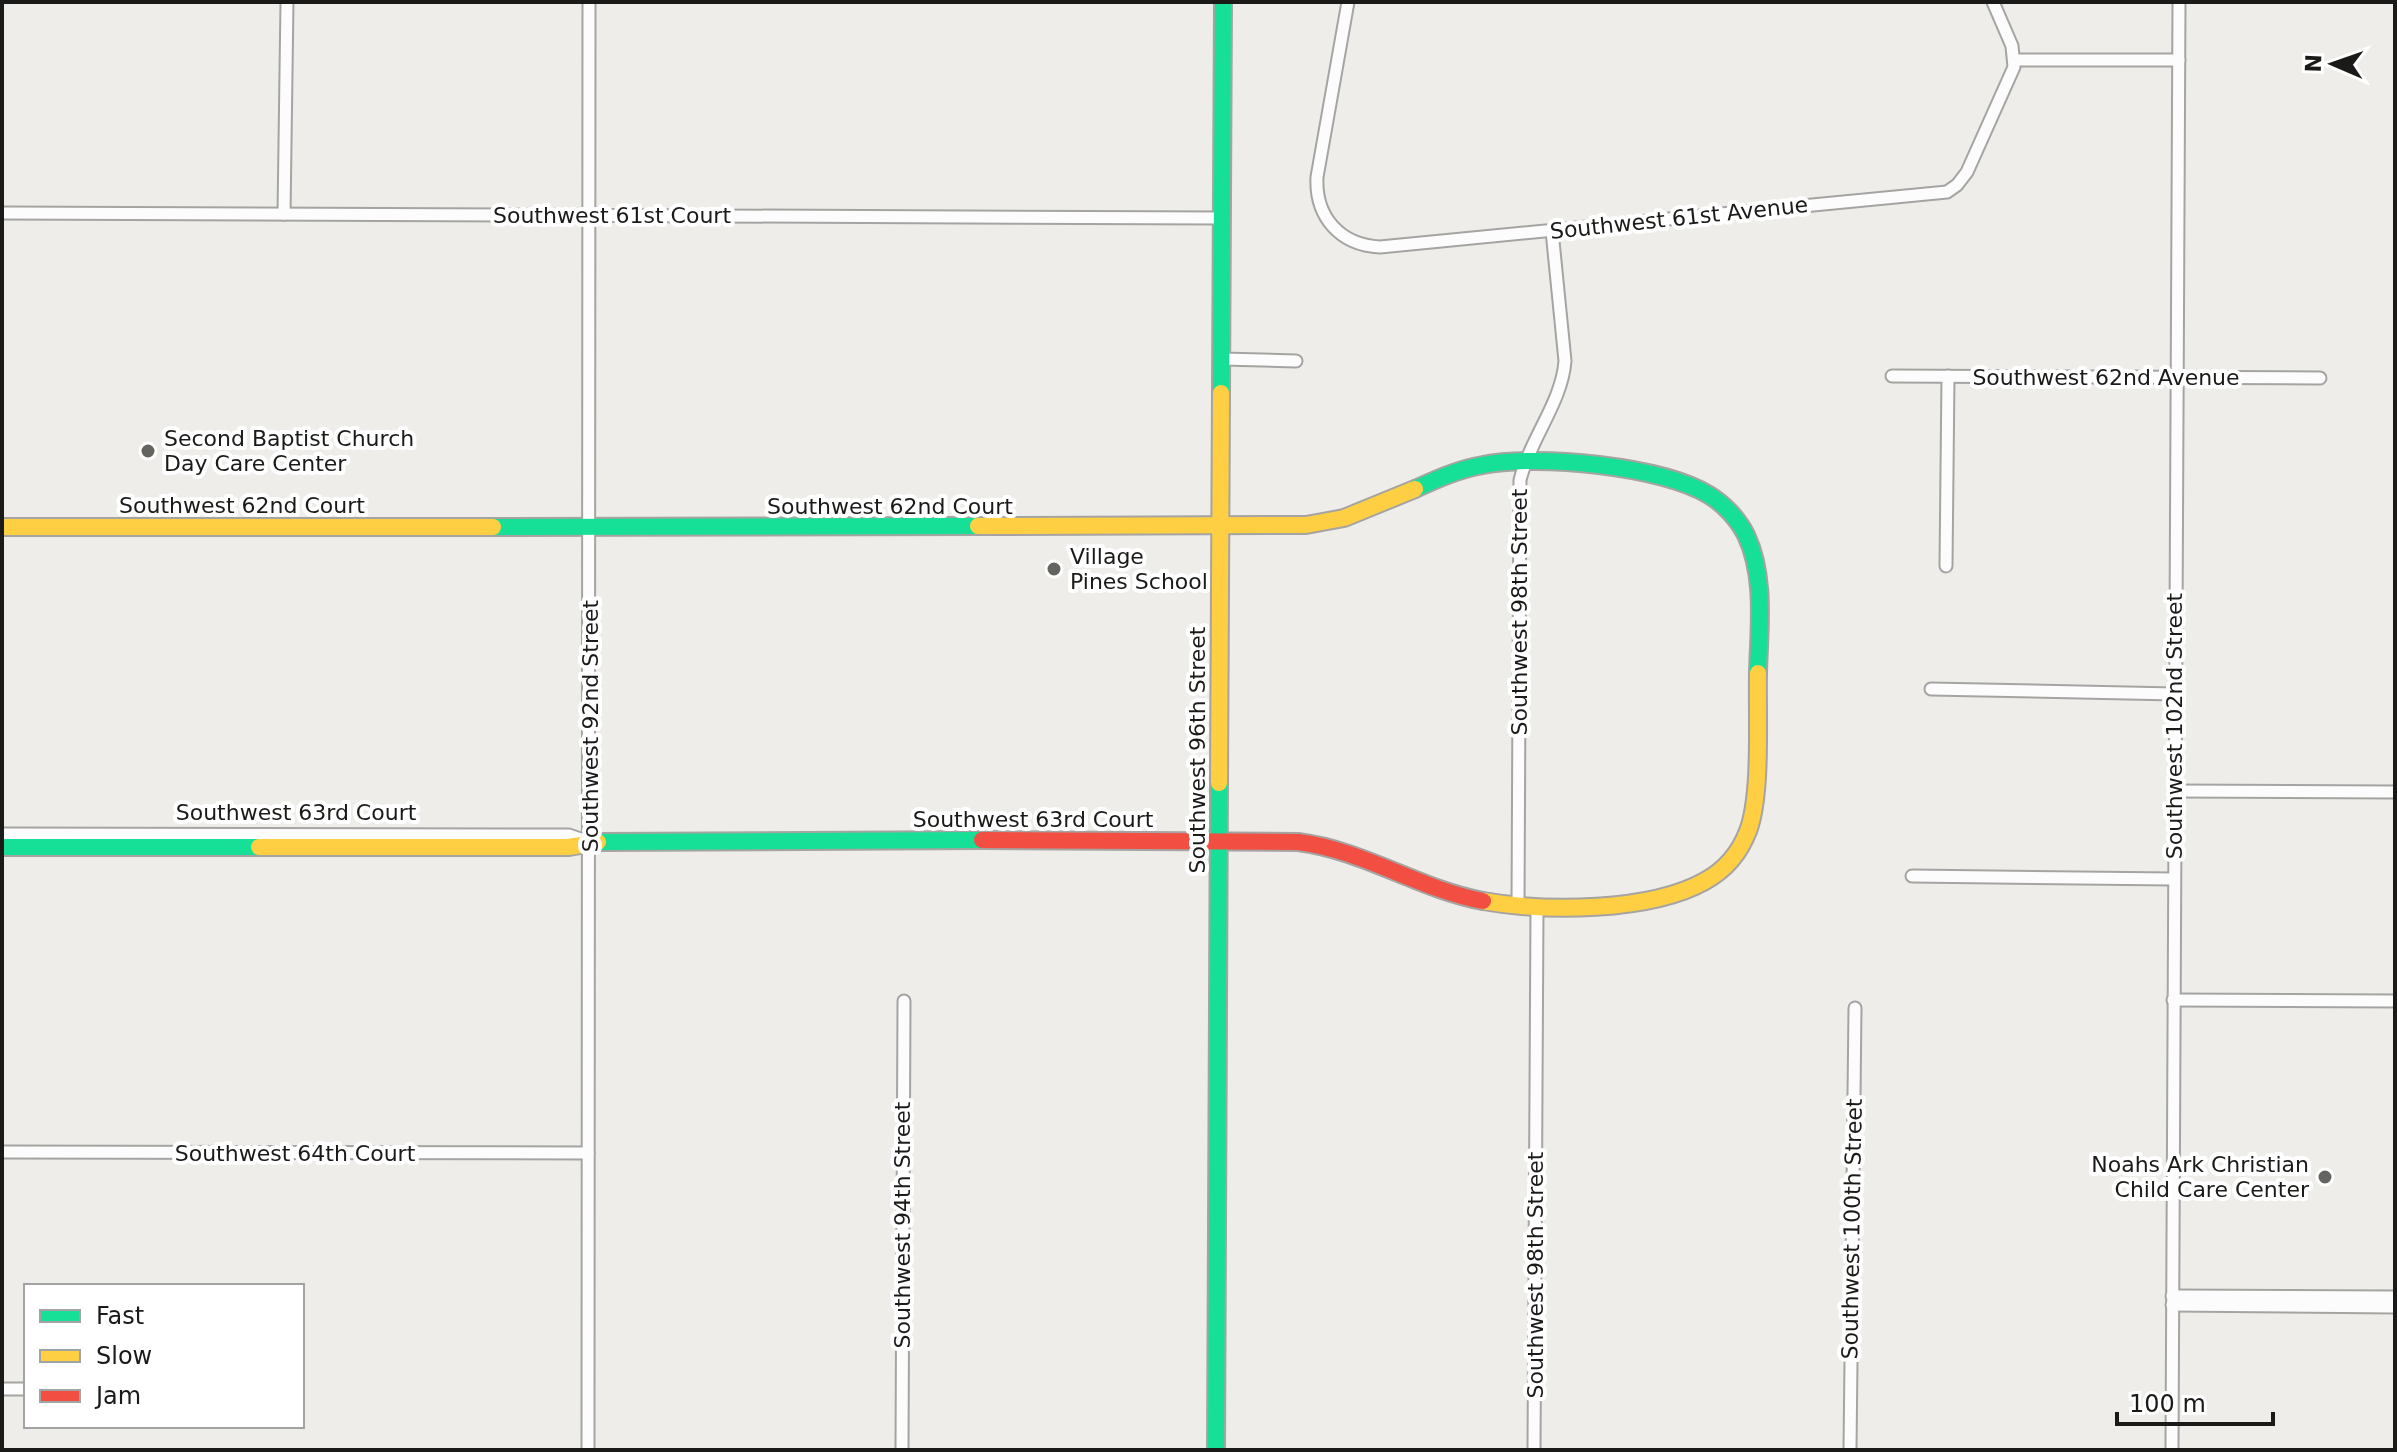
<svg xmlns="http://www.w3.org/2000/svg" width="2397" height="1452" font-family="'DejaVu Sans',sans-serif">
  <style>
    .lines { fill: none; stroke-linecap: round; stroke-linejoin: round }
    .street-casing { stroke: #a5a4a2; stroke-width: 15 }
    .fast-casing { stroke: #a5a4a2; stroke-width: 20 }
    .slow-casing { stroke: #a5a4a2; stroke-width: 20 }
    .jam-casing { stroke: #a5a4a2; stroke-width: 20 }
    .street { stroke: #fcfcfc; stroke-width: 11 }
    .fast { stroke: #16e098; stroke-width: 16 }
    .slow { stroke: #ffcf43; stroke-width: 16 }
    .jam { stroke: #f24e42; stroke-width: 16 }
    .poi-dot { fill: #646461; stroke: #fff; stroke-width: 3 }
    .labels { text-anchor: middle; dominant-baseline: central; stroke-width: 8; stroke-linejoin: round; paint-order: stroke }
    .street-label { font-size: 22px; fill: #1a1a18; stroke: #fff }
    .poi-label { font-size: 22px; fill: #1a1a18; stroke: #fff; text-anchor: start }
  </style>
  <rect width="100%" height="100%" fill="#eeede9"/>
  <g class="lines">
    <defs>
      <g id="street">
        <path d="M1348,2L1317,177C1315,217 1340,245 1380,247L1947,192L1957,185L1967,172L2014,67L2012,46L1993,2"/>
        <path d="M2014,60H2179"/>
        <path d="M2,213L1221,218"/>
        <path d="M284,214L287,2"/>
        <path d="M1222,359L1296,361"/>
        <path d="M1892,376L2320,378"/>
        <path d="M1946,566L1948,376"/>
        <path d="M1931,689L2175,694"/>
        <path d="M2174,791L2395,792"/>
        <path d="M2,834L569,835L589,842"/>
        <path d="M1912,876L2173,879"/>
        <path d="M1518,907L1520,480C1530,439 1562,402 1565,361L1552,231"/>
        <path d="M2173,1000L2395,1001"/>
        <path d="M2,1152L588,1153"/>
        <path d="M2172,1296L2395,1297"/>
        <path d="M2172,1305L2395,1307"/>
        <path d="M2,1389H26"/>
        <path d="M588,1450L589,2"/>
        <path d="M902,1450L904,1001"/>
        <path d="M1534,1450L1537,909"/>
        <path d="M1850,1450L1855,1008"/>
        <path d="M2172,1450L2179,2"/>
      </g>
      <g id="fast">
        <path d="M1221,393L1223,2"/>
        <path d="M1415,489C1437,479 1459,469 1483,465C1538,454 1662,466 1709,495C1724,504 1738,519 1746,535C1766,577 1759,629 1758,673"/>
        <path d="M493,527L978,526"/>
        <path d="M598,842L982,840"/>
        <path d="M2,847H259"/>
        <path d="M1216,1450L1219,783"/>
      </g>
      <g id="slow">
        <path d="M978,526L1306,525L1344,518L1415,489"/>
        <path d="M2,527H493"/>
        <path d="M1219,783L1221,393"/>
        <path d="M259,847H569L598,842"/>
        <path d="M1483,901C1545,912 1650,912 1705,881C1725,870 1740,852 1748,831C1762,795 1757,714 1758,673"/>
      </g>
      <path id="jam" d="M982,840L1298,842C1363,850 1419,889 1483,901"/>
    </defs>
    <use href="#street" class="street-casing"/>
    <use href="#fast" class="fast-casing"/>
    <use href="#slow" class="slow-casing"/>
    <use href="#jam" class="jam-casing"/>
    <use href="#street" class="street"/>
    <use href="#fast" class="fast"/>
    <use href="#slow" class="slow"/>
    <use href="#jam" class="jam"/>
  </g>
  <g class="poi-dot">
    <circle cx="148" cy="451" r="8"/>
    <circle cx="1054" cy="569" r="8"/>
    <circle cx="2325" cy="1177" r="8"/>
  </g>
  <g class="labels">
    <g class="street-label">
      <text x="612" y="215">Southwest 61st Court</text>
      <text transform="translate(1679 218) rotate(-6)">Southwest 61st Avenue</text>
      <text x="2106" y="377">Southwest 62nd Avenue</text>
      <text x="242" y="505">Southwest 62nd Court</text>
      <text x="890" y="506">Southwest 62nd Court</text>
      <text transform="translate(1519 612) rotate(-90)">Southwest 98th Street</text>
      <text transform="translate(590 726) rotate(-90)">Southwest 92nd Street</text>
      <text transform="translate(2174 726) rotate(-90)">Southwest 102nd Street</text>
      <text transform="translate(1197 750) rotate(-90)">Southwest 96th Street</text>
      <text x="296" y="812">Southwest 63rd Court</text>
      <text x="1033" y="819">Southwest 63rd Court</text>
      <text x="295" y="1153">Southwest 64th Court</text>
      <text transform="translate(902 1225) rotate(-90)">Southwest 94th Street</text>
      <text transform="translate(1852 1229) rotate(-89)">Southwest 100th Street</text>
      <text transform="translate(1535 1275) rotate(-90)">Southwest 98th Street</text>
    </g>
    <g class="poi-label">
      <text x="164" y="438">Second Baptist Church<tspan x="164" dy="25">Day Care Center</tspan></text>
      <text x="1070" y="556">Village<tspan x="1070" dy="25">Pines School</tspan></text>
      <text x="2309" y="1164" text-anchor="end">Noahs Ark Christian<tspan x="2309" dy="25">Child Care Center</tspan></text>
    </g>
  </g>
  <rect width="2397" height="1452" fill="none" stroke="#1a1a18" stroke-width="8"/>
  <rect x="24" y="1284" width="280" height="144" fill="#ffffff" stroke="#a3a3a3" stroke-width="2"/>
  <rect x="40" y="1310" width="40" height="12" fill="#16e098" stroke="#a3a3a3" stroke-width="2"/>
  <text x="96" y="1324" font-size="24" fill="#1a1a18">Fast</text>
  <rect x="40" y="1350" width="40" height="12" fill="#ffcf43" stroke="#a3a3a3" stroke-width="2"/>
  <text x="96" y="1364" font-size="24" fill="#1a1a18">Slow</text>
  <rect x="40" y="1390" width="40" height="12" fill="#f24e42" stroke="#a3a3a3" stroke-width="2"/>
  <text x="96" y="1404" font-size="24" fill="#1a1a18">Jam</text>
  <g transform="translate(2333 64) rotate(272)" stroke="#ffffff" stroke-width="6" paint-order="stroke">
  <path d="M0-6L14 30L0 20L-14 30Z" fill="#1a1a18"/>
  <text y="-12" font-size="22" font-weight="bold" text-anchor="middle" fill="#1a1a18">N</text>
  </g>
  <path d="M2117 1412v12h156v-12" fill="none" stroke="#1a1a18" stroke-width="4"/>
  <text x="2129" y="1412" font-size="24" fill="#1a1a18" stroke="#ffffff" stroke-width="6" paint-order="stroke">100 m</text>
</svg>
